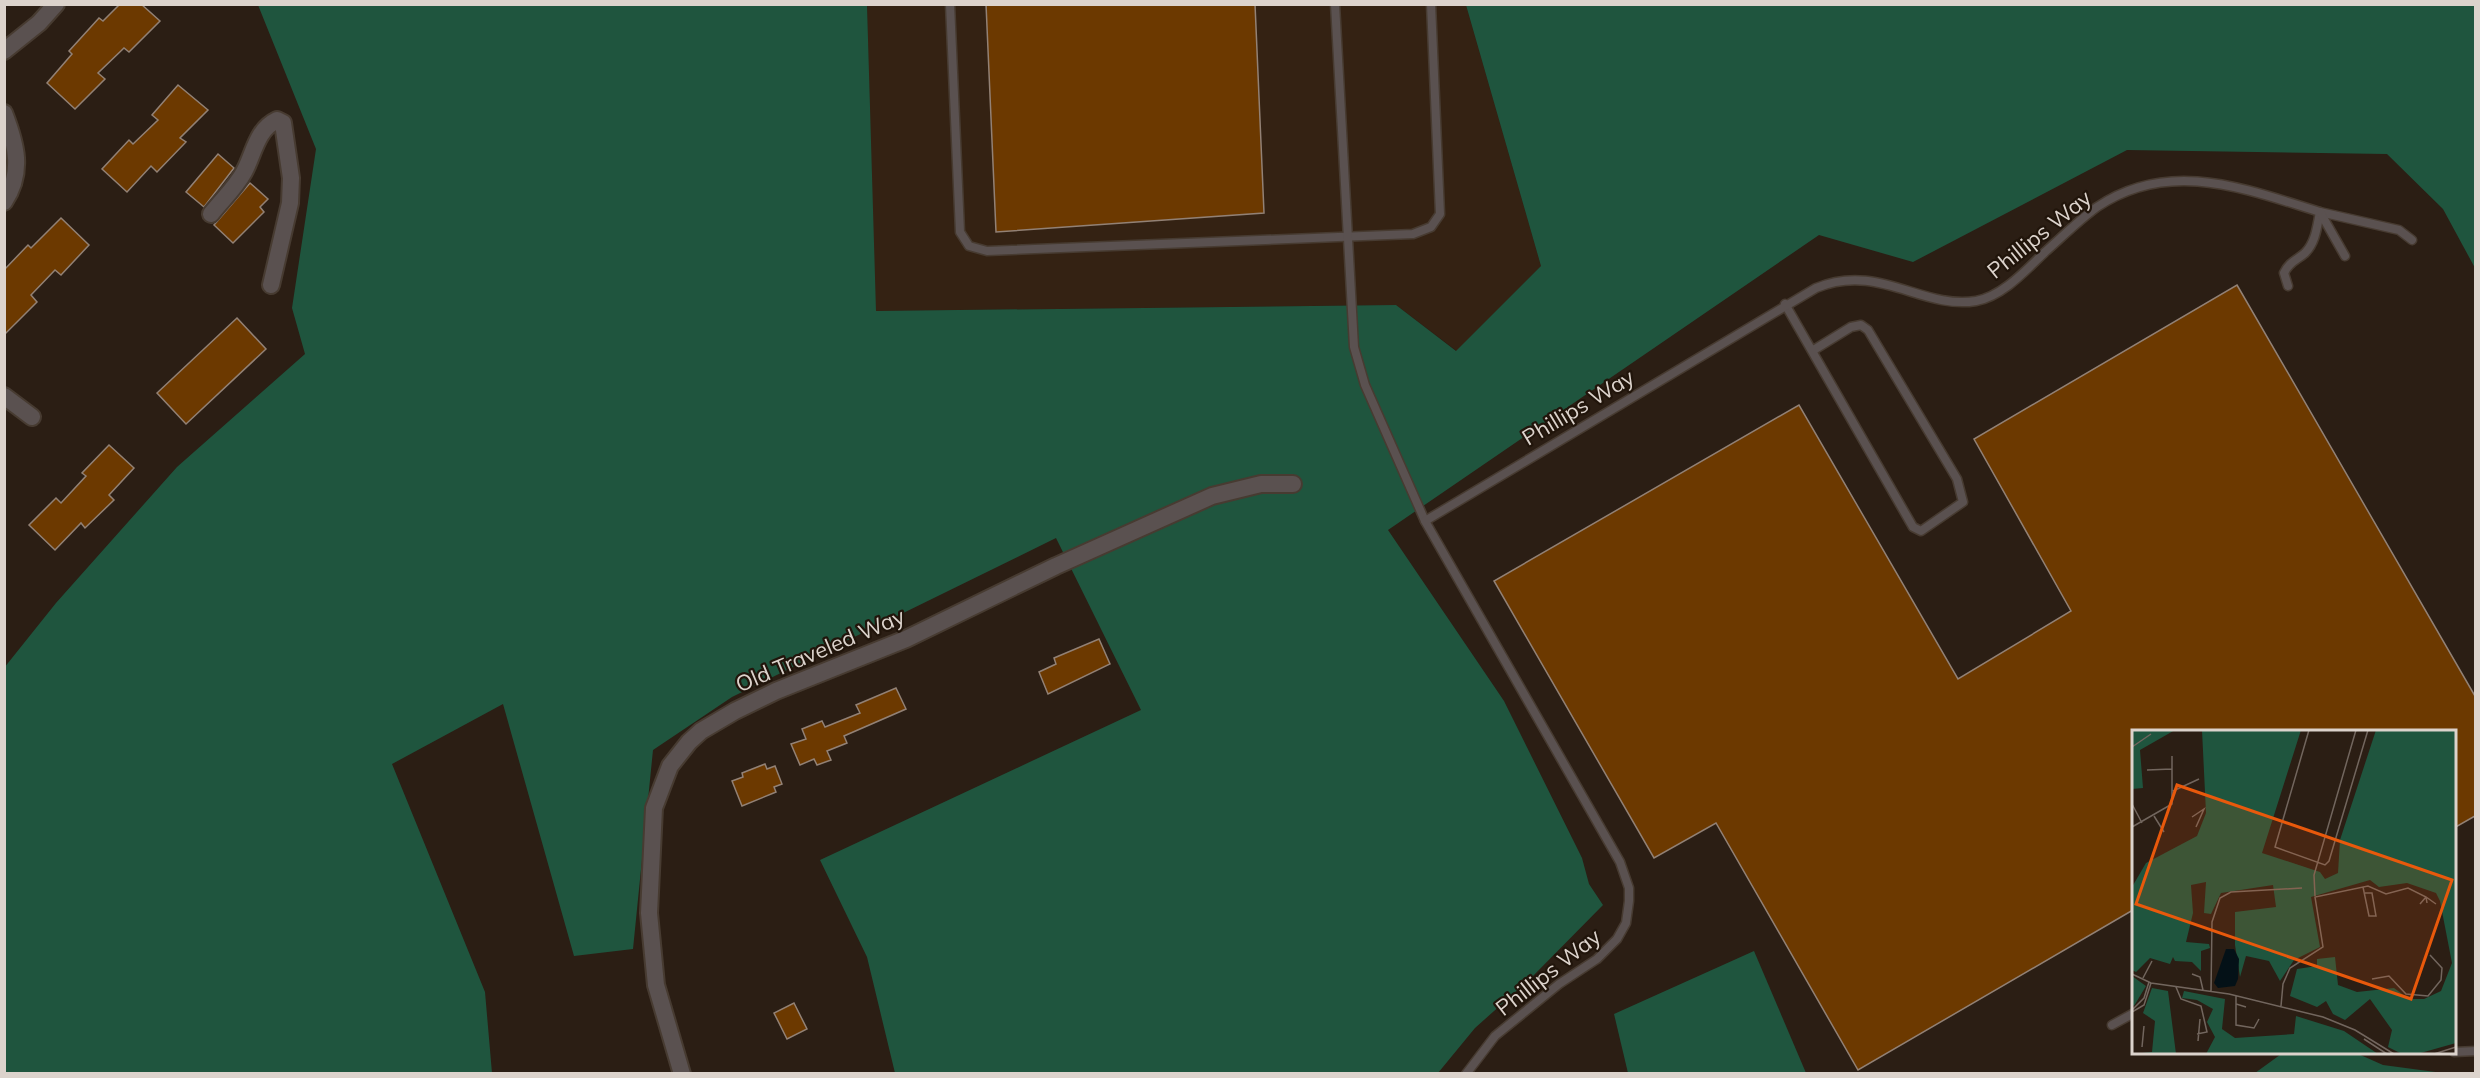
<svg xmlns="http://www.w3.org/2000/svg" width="2480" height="1078" font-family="Mulish,sans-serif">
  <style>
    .built { fill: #342213 }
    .green { fill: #1f553e }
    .building { fill: #6c3900; stroke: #928175; stroke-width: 1.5 }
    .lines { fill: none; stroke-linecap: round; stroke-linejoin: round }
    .service-casing { stroke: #473b31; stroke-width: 11 }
    .minor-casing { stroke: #473b31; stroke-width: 20 }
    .service { stroke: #5a5150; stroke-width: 8 }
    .minor { stroke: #5a5150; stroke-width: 16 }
    .labels { text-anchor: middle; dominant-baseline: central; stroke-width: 4.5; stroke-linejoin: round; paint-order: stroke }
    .street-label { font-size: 22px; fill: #dcd3cc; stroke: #21150b }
    .inset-road { fill: none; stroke: #72665e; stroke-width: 1.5 }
    .view { fill: #e8590c; fill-opacity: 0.15; stroke: #e8590c; stroke-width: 3 }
    .inset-edge { fill: none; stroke: #dcd3cc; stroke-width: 3 }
  </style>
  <rect width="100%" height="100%" fill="#2b1e14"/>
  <path class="built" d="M867,5H1466L1541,266L1457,351L1396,305L875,311Z"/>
  <g class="green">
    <path d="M258,5H867L876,311L1396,305L1456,351L1541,266L1466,5H2475V268L2443,209L2387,154L2127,150L1913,262L1819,235L1388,530L1504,701L1582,858L1589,884L1603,905L1531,978L1475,1028L1438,1073H895L867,957L820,860L1141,710L1056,538L732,697L653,750L633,949L574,956L503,704L392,764L485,992L492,1073H5L4,668L56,603L177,467L305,354L292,308L316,149Z"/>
    <path d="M1754,951L1806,1073H1628L1614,1014Z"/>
    <path d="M2284,1052L2356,1053L2383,1065L2443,1073H2255Z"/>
  </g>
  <g class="building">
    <path d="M120,4H141L160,21L129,52L124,48L98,73L105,79L75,109L47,83L72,54L69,51L99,18L103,21Z"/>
    <path d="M986,4H1255L1264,213L996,232Z"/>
    <path d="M178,85L208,110L180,138L186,142L157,172L151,166L127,192L102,169L129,140L133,144L158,120L152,115Z"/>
    <path d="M218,154L234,168L204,207L186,192Z"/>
    <path d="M250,183L268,199L260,207L264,212L233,243L214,225Z"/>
    <path d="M61,218L89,245L61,275L55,270L31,295L37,302L4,335V270L28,245L31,248Z"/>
    <path d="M2237,285L2475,696V816L2454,828V732H2133V910L1858,1070L1716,823L1654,858L1494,581L1799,405L1958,679L2071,611L1974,439Z"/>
    <path d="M237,318L266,349L186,424L157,393Z"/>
    <path d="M109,445L134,468L109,495L114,500L85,528L81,523L55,550L29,525L56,498L61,503L86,476L82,473Z"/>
    <path d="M1099,639L1110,664L1048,694L1039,672L1056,664L1054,658Z"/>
    <path d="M896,688L906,709L844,736L847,743L827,751L831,760L817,765L814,759L800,765L791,744L806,739L802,729L822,721L825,727L860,713L856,705Z"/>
    <path d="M765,764L767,769L775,766L782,784L774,787L776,792L742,806L732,781L743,777L742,773Z"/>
    <path d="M794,1003L807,1029L787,1039L774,1013Z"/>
  </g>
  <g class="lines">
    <defs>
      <g id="service">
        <path d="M950,4L960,232L969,246L987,251L1413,234L1431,227L1440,214L1431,4"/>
        <path d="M1335,4L1354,347L1365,385L1425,521"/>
        <path d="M2288,286L2284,273C2289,262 2297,260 2305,253C2316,242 2317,226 2320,212L2399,230L2412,240"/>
        <path d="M1785,304L1913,527L1921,531L1963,502L1957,479L1868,330L1861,325L1851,327L1812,351"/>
        <path d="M2112,1025L2134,1013"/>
        <path d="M2454,1052L2476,1051"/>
        <path d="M1466,1074L1495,1036L1559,984L1597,959L1617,939L1626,923L1629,901V888L1620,862L1425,521L1816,288C1879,262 1922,310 1976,301C2003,296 2026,270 2045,252C2062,237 2079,220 2097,207C2170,158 2245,189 2320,212L2345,256"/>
      </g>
      <g id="minor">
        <path d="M4,51L39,23L56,4"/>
        <path d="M4,113C16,144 24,172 4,202"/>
        <path d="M211,214C222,200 236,187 244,172C254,154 256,130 277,120L283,123L291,178L290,203L271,285"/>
        <path d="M4,396L32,417"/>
        <path d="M682,1074L656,985L649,913L654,808L670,766L689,742L701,731L735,711L776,691L906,639L1056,566L1212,496L1261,484H1293"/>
      </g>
    </defs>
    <use href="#service" class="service-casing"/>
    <use href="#minor" class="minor-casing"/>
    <use href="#service" class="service"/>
    <use href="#minor" class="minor"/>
  </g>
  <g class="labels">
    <g class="street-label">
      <text transform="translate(2039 234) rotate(-39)">Phillips Way</text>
      <text transform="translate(1578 407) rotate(-31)">Phillips Way</text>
      <text transform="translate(820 650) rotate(-23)">Old Traveled Way</text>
      <text transform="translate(1548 972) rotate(-38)">Phillips Way</text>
    </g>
  </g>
  <g transform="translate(2132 730)">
    <rect width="324" height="324" fill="#2b1e14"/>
    <path d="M0,0H43L8,20L11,58L0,59ZM70,0H169L130,123L188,142L193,149L206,143L208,110L244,0H324V313L285,324L268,323L256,317L260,300L238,269L213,290L201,284L194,271L185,277L158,266L165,239L185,236V229L203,227L206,255L225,262L262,258L277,269H292L309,261L320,233L308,171L304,163L275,153L247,157L238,150L179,167L188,217L162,230L148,251L137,231L114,226L108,247L103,215V182L144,177L141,155L89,163L79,184L72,183L74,152L59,155L61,183L54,212L77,214L78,218L69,221V241L60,232L43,231L41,227L38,234L18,228L4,242L0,240V157L14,133L65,106L74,83ZM0,246L14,256L2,276L0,274ZM20,258L36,261L44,324H0L20,322L23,291L11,283ZM52,261L93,269L90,299L103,308L162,304L164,286L212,301L246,324H74L83,307L75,292L81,279L65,270L50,268Z" fill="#1f553e"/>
    <path d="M94,219H102L107,229L106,249L103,256L86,258L82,253Z" fill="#041117"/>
    <path class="inset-road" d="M177,0L143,117L193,135L197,131L236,0M0,17L19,4M15,40L40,39M41,61L67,49M0,74L10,93M22,86L32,102M60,87L72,79L64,97M0,97L40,74V26M231,157L237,186H244L240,163H233M183,166L182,145L224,0M288,174L294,167L304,174M0,244L19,253L97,264L191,287L223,300L262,324M60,244L68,247L71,260M11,248L20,231M240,249L257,246L274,264L296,266L309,250L310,238L298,225M44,257L49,269L69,276L75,302L65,304M79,261L80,192L88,168L99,162L170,158M104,266V274L114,277M104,274V295L122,298L127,289M149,276L151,254L158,238L191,217L183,167L236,156L254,164L276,158L294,167L295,173M0,280L12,268L17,252M0,282L12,275L19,253M232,309L255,324M66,311L68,289M10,317L12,296M302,324L324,317"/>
    <path class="view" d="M45,55L320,150L279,269L4,174Z"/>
    <rect width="324" height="324" class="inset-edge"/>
  </g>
  <rect width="2480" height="1078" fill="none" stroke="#dcd3cc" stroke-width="12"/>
</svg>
